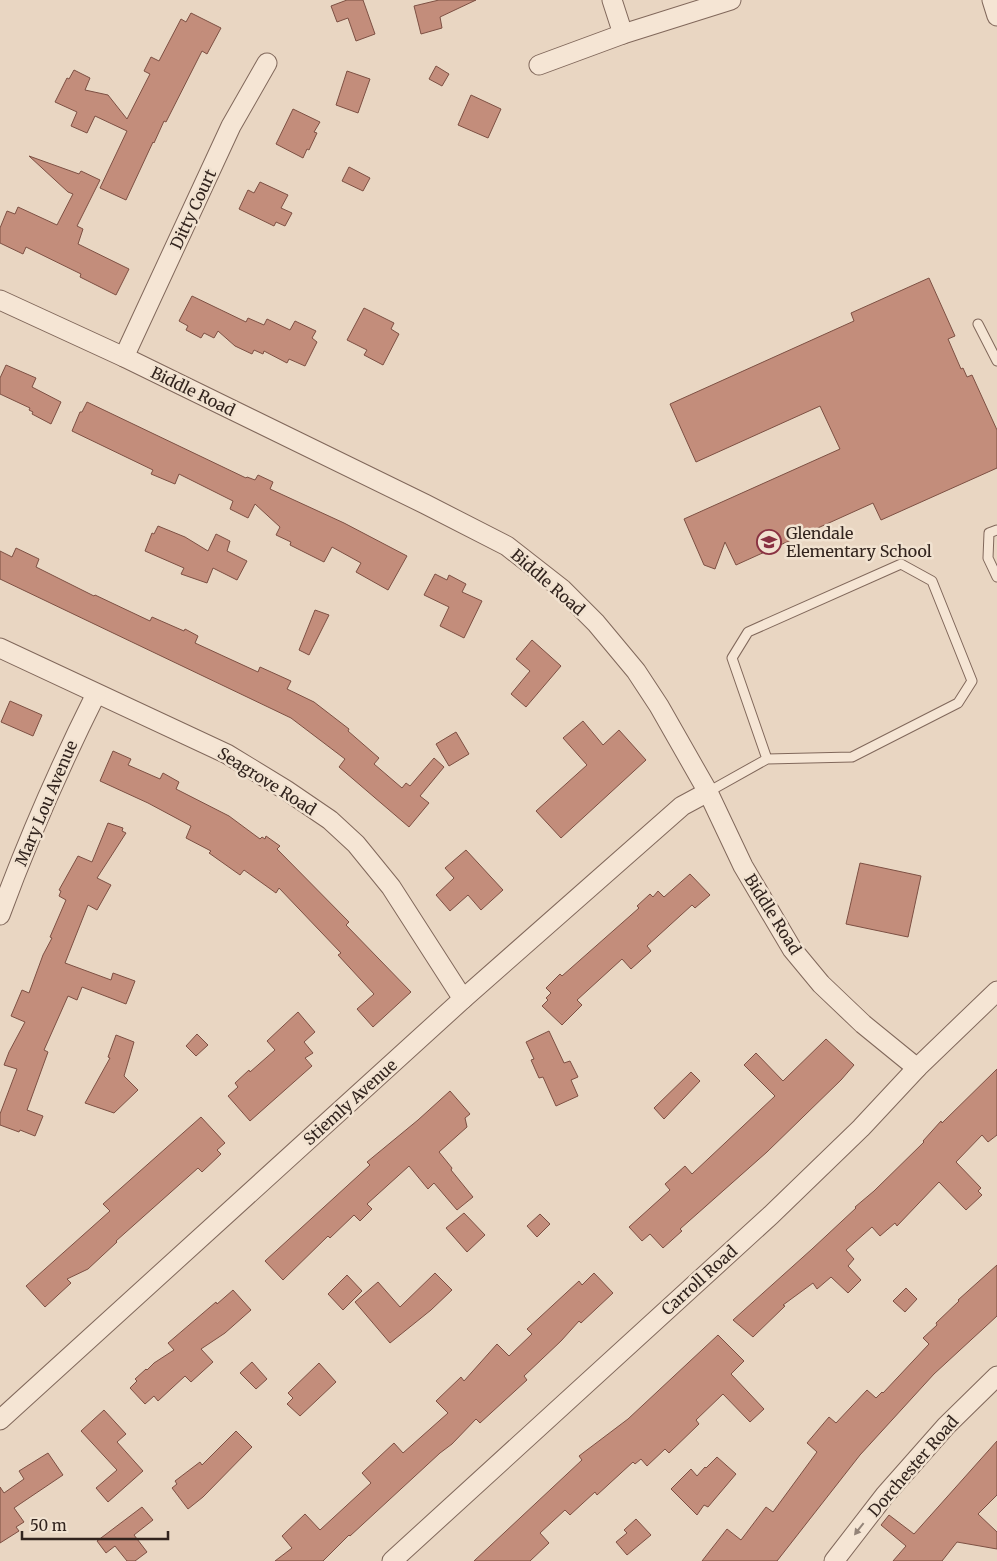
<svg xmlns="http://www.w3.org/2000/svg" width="997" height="1561" font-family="Merriweather,serif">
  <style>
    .building { fill: #c38d7b; stroke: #7d5043 }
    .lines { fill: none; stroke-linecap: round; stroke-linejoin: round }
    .lane-casing { stroke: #81685b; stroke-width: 11 }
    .street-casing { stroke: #81685b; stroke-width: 21 }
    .lane { stroke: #f5e5d4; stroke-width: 9 }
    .street { stroke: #f5e5d4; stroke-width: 19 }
    .oneway { fill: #948479 }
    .labels { text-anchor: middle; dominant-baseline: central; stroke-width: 5; stroke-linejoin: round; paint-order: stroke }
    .street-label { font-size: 16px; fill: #32241e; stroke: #f1e2d0 }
    .poi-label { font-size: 16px; fill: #32241e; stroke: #f1e2d0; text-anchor: start }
  </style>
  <rect width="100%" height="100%" fill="#e9d6c2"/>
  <g class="building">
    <path d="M347,0H363L375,34L356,41L348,18L337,22L331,6Z"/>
    <path d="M439,0H476L440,17L442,28L421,34L414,6Z"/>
    <path d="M191,13L221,28L207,54L202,51L166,122L164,121L154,143L153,142L126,200L100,188L127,131L95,116L87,133L71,126L77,112L55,102L67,78L69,79L74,70L90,78L85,90L108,95L127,119L150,74L144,71L151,57L159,61L181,19L186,22Z"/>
    <path d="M436,66L449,74L442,86L429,79Z"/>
    <path d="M347,71L370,79L358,113L336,105Z"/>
    <path d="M471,95L501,109L488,138L458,125Z"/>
    <path d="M293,109L320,122L314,132L317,133L309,150L307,149L303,158L276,144Z"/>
    <path d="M29,156L79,174L81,171L100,180L77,226L83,229L78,244L129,269L116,295L80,277L81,274L26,247L23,254L0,243V228L7,211L15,214L18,207L57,225L73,194L68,192Z"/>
    <path d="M349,167L370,178L363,191L342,181Z"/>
    <path d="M260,182L288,195L281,208L292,213L285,226L276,222L274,226L239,209L248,190L254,193Z"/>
    <path d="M929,278L955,336L948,339L961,369L963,368L967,377L972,375L997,430V468L881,520L873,503L736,565L725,542L715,569L704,565L684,519L840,449L820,406L696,462L670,404L854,321L851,313Z"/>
    <path d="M192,296L246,322L248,318L264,325L267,319L290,330L295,321L316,331L312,338L317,342L305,366L289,359L287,363L264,351L263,354L254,350L252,354L235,346L218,331L214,338L204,333L201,338L186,330L188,326L179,321Z"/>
    <path d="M364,308L394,323L391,329L399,334L383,365L364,355L367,350L347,340Z"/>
    <path d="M6,365L36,378L32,387L61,402L51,424L32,414L33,412L29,410L30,408L0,394V378Z"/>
    <path d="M87,402L246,478L247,477L255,480L258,475L273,482L270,489L344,523L407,556L388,590L356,572L361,563L332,547L324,562L290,545L291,542L276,535L280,527L255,504L248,518L230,509L233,501L179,474L175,484L151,474L153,470L72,431L80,412H82Z"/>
    <path d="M158,526L185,537L208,551L216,534L230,541L227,551L247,561L237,580L213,568L207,583L181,574L184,568L145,551L152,533L154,534Z"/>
    <path d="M16,548L39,559L36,567L94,596L95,595L150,621L152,617L184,631L185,629L198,636L195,643L258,672L260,667L291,681L287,689L314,702L349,729L348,731L379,758L374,764L402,788L406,783L410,786L434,758L444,767L420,796L429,803L409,827L339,767L345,759L291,718L0,579V551L12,557Z"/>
    <path d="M435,574L447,580L449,575L466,584L462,592L482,601L464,638L440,626L449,607L424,595Z"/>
    <path d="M315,610L329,615L309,655L299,650Z"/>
    <path d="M532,640L561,666L526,707L511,694L530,671L516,659Z"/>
    <path d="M10,701L42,715L33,736L1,722Z"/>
    <path d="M583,721L603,745L619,730L646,760L561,838L536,811L587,765L563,738Z"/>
    <path d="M456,732L469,754L449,766L436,744Z"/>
    <path d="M113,751L131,759L128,765L160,779L163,773L179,782L176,789L229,816L260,839L262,837L265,839L266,836L280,846L277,849L349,922L346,925L411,992L373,1027L357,1009L374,994L338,955L341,953L279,888L276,893L244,870L240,875L209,853L211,851L186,838L191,826L148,803L100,781Z"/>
    <path d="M108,823L123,828L122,831L126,833L97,878L111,885L97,910L88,905L65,963L111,980L113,973L135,981L126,1004L82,987L77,1000L68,996L44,1050L48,1052L27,1110L43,1116L35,1136L20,1130L19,1132L0,1125V1114L17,1069L4,1065L9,1052L25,1022L11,1016L22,990L29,993L43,955L52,938L50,937L66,900L59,896L61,891L59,890L78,856L92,862Z"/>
    <path d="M466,850L503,890L481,910L468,895L450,911L436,895L454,878L445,868Z"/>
    <path d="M860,863L921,876L908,937L846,924Z"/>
    <path d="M690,874L710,895L695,908L692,905L647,946L651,951L631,969L622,959L577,1000L582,1005L562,1025L542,1006L548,1000L546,998L551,993L546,988L560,974L562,976L639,908L637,906L650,894L653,897L658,891L664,897Z"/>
    <path d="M298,1012L315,1032L304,1042L313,1053L305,1058L312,1066L250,1121L228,1096L238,1087L235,1083L249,1070L250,1072L275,1050L267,1041Z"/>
    <path d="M549,1031L564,1063L570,1061L578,1077L571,1080L578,1096L556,1106L543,1077L539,1078L531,1060L534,1059L526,1042Z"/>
    <path d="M197,1034L208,1045L196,1056L186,1046Z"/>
    <path d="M116,1035L134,1042L124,1076L138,1090L114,1113L85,1103L110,1058L108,1057Z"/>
    <path d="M826,1039L854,1065L841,1080L767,1152L680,1229L682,1231L663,1248L650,1234L642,1241L629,1227L670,1190L665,1184L685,1166L692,1174L775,1096L744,1065L756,1053L783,1081Z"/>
    <path d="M997,1069V1135L988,1142L982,1135L956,1162L981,1188L978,1191L982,1195L966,1210L939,1182L897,1226L895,1223L880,1236L872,1227L846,1250L854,1259L848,1266L861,1280L848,1293L831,1277L817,1289L813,1283L783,1305L785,1306L753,1337L733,1320L812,1249L856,1208L855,1207L874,1191L924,1142L923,1141L941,1121L942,1123Z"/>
    <path d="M691,1072L700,1081L664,1119L654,1108Z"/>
    <path d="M450,1091L470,1114L465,1118L467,1127L439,1152L452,1168L451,1170L473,1197L457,1210L434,1183L428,1189L409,1166L367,1204L372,1209L360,1221L354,1215L330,1238L328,1236L283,1280L265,1261L370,1165L367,1162L418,1120Z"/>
    <path d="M201,1117L225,1143L217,1150L221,1154L202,1172L198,1168L116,1241L117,1242L88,1269L67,1279L71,1283L45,1307L26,1286L110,1211L103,1204Z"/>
    <path d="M464,1213L485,1235L467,1252L446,1228Z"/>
    <path d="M540,1214L550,1224L537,1237L527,1226Z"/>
    <path d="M997,1265V1316L934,1374L860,1455L777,1561H702L727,1529L741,1540L766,1507L773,1512L817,1452L807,1443L829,1417L836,1423L867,1390L876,1398L882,1392L883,1393L929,1344L923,1338L937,1325L936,1323L959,1301L958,1300Z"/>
    <path d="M435,1273L452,1290L431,1310L390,1343L355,1302L378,1282L400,1307Z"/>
    <path d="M594,1273L613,1293L581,1323L579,1321L561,1341L524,1376L527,1380L480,1423L476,1419L452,1444L440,1453L350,1536L349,1535L323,1561H275L292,1548L282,1536L305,1514L320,1530L371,1483L362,1473L394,1443L403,1453L448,1413L436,1401L461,1377L464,1381L497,1344L509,1356L532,1334L527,1329L539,1318L579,1281L582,1285Z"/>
    <path d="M347,1275L362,1291L343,1310L328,1294Z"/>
    <path d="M906,1288L917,1299L905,1312L893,1301Z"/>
    <path d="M233,1290L251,1310L225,1333L201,1349L213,1362L191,1382L185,1376L158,1401L154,1396L145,1404L130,1388L137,1381L135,1379L146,1369L147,1370L154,1363L174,1350L168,1343L216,1302L217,1304Z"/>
    <path d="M718,1335L744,1361L731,1374L764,1409L750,1422L723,1394L696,1420L699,1424L669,1453L665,1449L647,1466L641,1459L635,1464L633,1462L597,1495L595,1492L570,1515L565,1510L540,1533L549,1543L530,1561H474L582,1460L579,1456L628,1419Z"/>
    <path d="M252,1362L267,1379L256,1389L240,1373Z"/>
    <path d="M319,1363L336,1382L300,1416L287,1404L293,1398L288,1393Z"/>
    <path d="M104,1410L126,1434L117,1442L143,1471L108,1502L96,1488L117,1470L81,1431Z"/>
    <path d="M236,1431L252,1447L203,1497L188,1509L172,1488L177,1484L175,1481L200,1462L202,1465Z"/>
    <path d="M997,1441V1495L978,1514L997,1532V1549L957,1542L942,1561H893L906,1546L881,1525L889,1515L914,1534Z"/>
    <path d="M48,1453L63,1475L14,1508L24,1522L16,1527L19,1531L0,1543V1487L4,1493L24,1479L19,1471Z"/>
    <path d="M717,1457L736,1474L708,1507L704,1505L697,1515L671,1489L691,1469L697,1476L705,1467L706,1468Z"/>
    <path d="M142,1507L153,1520L134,1535L147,1552L135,1561H127L115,1546L106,1553L97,1541Z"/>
    <path d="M636,1519L651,1535L627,1555L616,1542L627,1533L624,1530Z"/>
  </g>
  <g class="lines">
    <defs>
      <g id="lane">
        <path d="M978,324L997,361"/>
        <path d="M997,530L989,533L988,558L997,577"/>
        <path d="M708,792L767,759L852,757L958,703L972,681L932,581L901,564L748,632L732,658L767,759"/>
      </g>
      <g id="street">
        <path d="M612,0L623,34"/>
        <path d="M992,0L997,16"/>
        <path d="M539,65L623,34L731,0"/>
        <path d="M0,300L124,357L425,504L507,546L562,589L596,623L636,671L659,706L708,792L743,866L792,949L821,984L863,1024L917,1068"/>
        <path d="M124,357L231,126L267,63"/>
        <path d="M0,648L227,754L286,790L330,820L356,844L391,887L463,999"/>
        <path d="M0,915C28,839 60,766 96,694"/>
        <path d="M0,1420L463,999L682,806L708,792"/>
        <path d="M392,1561L771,1215L861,1128L917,1068L997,991"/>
        <path d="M834,1561L885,1495L946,1426L997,1376"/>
      </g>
    </defs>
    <use href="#lane" class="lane-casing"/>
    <use href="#street" class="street-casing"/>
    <use href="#lane" class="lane"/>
    <use href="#street" class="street"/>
  </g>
  <defs><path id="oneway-solid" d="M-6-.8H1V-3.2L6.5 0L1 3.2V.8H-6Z" transform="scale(1.25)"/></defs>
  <use class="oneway" href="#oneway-solid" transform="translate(859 1529) rotate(128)"/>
  <defs>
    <symbol id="school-ring" viewBox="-11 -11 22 22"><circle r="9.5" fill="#f1e2d0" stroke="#893141" stroke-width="1.5"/><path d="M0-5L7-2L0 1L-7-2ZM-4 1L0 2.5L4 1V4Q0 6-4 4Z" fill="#893141"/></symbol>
  </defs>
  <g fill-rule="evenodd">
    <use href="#school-ring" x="755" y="528" width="28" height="28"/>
  </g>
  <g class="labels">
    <g class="street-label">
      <text transform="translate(193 209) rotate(-65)">Ditty Court</text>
      <text transform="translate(193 391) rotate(26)">Biddle Road</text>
      <text transform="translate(548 582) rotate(41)">Biddle Road</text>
      <text transform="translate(267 781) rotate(32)">Seagrove Road</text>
      <text transform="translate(46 803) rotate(-67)">Mary Lou Avenue</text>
      <text transform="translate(773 914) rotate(58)">Biddle Road</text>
      <text transform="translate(350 1102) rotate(-42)">Stiemly Avenue</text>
      <text transform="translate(699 1280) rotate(-42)">Carroll Road</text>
      <text transform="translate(913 1466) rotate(-49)">Dorchester Road</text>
    </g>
    <g class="poi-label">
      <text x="786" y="533">Glendale<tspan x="786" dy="18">Elementary School</tspan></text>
    </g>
  </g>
  <path d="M22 1531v8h146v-8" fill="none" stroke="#32241e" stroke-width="2.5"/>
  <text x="30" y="1531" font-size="15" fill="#32241e" stroke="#f1e2d0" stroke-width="4" paint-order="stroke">50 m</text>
</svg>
